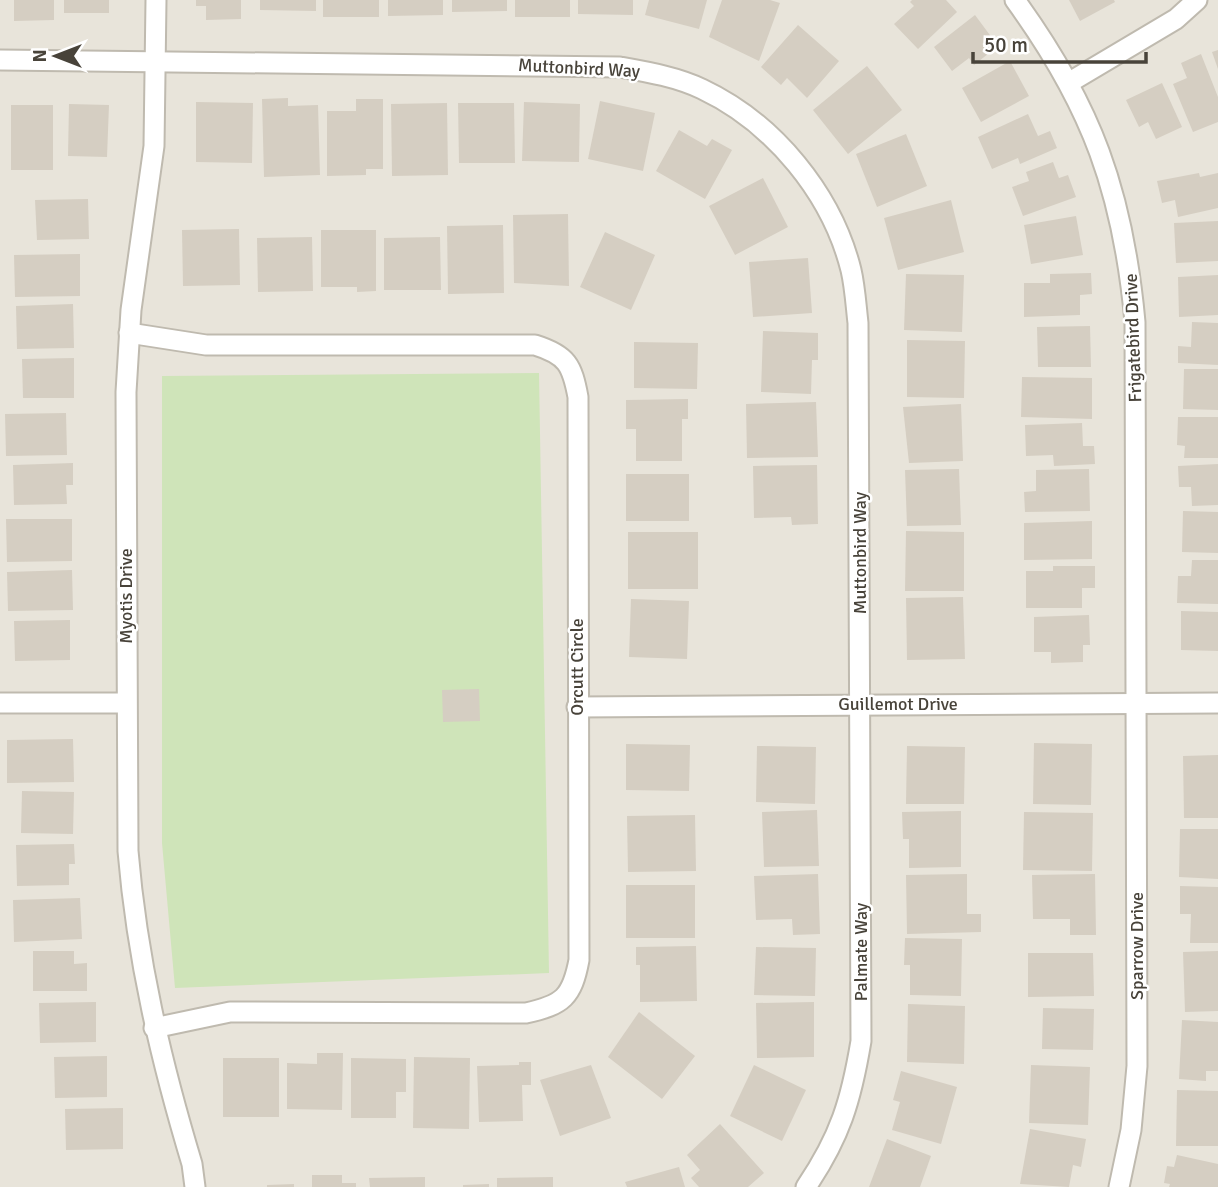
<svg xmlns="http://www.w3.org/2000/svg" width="1218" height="1187" font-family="Signika,sans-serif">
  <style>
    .residential { fill: #e8e4da }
    .green { fill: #cfe4b9 }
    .building { fill: #d5cec2 }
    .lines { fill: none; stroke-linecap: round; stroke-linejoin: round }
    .street-casing { stroke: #bfbaaf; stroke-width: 23 }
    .street { stroke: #fff; stroke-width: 19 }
    .labels { text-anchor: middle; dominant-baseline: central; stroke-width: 5; stroke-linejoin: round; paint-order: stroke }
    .street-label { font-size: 18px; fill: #48433a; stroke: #fff }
  </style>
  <rect width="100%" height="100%" fill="#f4f2ec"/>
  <rect class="residential" x="0" y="0" width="1218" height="1187"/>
  <path class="green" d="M539,373L549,973L175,988L162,843V376Z"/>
  <g class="building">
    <path d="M14,0H54V20L14,21Z"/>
    <rect x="64" y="0" width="45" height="13"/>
    <path d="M196,0H241V19L206,20V6H196Z"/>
    <path d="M260,0H316V11L260,10Z"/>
    <rect x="323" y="0" width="56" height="17"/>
    <path d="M388,0H443V15L388,16Z"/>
    <path d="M452,0H507V11L452,12Z"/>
    <rect x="515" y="0" width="55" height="17"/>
    <path d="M578,0H633V15L578,14Z"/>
    <path d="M649,0H707L699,29L645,15Z"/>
    <path d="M722,0H770L780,3L759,61L709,37Z"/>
    <path d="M912,0H946L957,12L918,49L894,24L914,6L910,2Z"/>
    <path d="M1069,0H1114L1115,2L1080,21Z"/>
    <path d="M975,15L998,46L974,65L969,58L952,71L934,47Z"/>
    <path d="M798,25L839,61L807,98L787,78L781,85L761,67Z"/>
    <path d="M1218,50V69L1212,52Z"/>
    <path d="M1201,54L1218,97V122L1193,132L1173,84L1187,78L1181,63Z"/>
    <path d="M1010,61L1029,96L981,122L962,88Z"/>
    <path d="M867,66L902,110L848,154L813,110Z"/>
    <path d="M1162,83L1182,127L1156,139L1148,122L1139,127L1126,100Z"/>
    <path d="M288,98V106L318,105L320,175L264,177L262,99Z"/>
    <path d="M356,99H383V169H366V175L327,176V111H356Z"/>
    <path d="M600,101L655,113L643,171L588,159Z"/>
    <path d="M196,102L253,103L252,163L196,162Z"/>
    <path d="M524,102L580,104L579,162L522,161Z"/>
    <path d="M447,103L448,175L392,176L391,104Z"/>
    <path d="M458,103H514L515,163H459Z"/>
    <path d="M69,104L109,105L107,157L68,156Z"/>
    <rect x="11" y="105" width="42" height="65"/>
    <path d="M1028,114L1038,136L1050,131L1057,148L1020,164L1018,158L992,169L978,137Z"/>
    <path d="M679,130L707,146L712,139L732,150L705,199L656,171Z"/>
    <path d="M906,134L927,186L877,207L856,154Z"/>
    <path d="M1053,162L1059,178L1068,175L1076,197L1023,216L1012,187L1029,181L1026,172Z"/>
    <path d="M1199,173L1200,177L1218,173V208L1178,217L1175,200L1162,203L1157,181Z"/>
    <path d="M763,178L788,227L735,255L709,206Z"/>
    <path d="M88,199L89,239L37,240L35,200Z"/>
    <path d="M951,200L964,252L898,270L884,218Z"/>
    <path d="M568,214L569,286L514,283L513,215Z"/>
    <path d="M1076,216L1083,255L1031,264L1024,225Z"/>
    <path d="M1218,221V261L1176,263L1174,223Z"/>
    <path d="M503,225L504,293L448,294L447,226Z"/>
    <path d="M239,229L240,285L183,286L182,230Z"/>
    <path d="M321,230H376V291L357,292V287H321Z"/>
    <path d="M605,232L655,255L631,310L580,287Z"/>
    <path d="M312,237L313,291L258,292L257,238Z"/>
    <path d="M440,237L441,290H384V238Z"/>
    <path d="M80,254V296L15,297L14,255Z"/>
    <path d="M808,258L812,313L753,317L749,262Z"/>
    <path d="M1091,273L1092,294L1080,295V315L1024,317V283H1050V274Z"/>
    <path d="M906,274L964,275L962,332L904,330Z"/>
    <path d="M1218,275V315L1179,317L1178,277Z"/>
    <path d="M73,304L74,348L17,349L16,306Z"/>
    <path d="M1192,322L1218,323V365L1178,363V346L1191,347Z"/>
    <path d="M1090,326L1091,367H1038L1037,327Z"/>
    <path d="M763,331L818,333V360H812L811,394L761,392Z"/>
    <path d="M907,340L965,341L964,398L907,397Z"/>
    <path d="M634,342L698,343L697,389L634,388Z"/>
    <path d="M74,358V398H23L22,359Z"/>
    <path d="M1184,369H1218V410L1183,409Z"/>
    <path d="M1022,377L1092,378V419L1021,417Z"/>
    <path d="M688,399V419H682V461H636V429H626V400Z"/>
    <path d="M816,402L818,457L747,458L746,404Z"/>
    <path d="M961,404L963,461L909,463L903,407Z"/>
    <path d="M66,413L67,455L6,456L5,414Z"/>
    <path d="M1178,417H1218V458H1184L1185,446L1177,445Z"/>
    <path d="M1082,423L1083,446H1094L1095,464L1054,466L1053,455L1026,456L1025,425Z"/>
    <path d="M73,463V485H66L67,504L14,505L13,465Z"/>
    <path d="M1218,464V505L1192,506L1191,487H1179L1178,466Z"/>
    <path d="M817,465L818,524L792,525L791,517L754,518L753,466Z"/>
    <path d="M959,469L961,525L907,526L905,470Z"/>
    <path d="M1089,469L1090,511L1025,512L1024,492L1036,491V470Z"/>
    <rect x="626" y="474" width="63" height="47"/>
    <path d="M1183,511L1218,512V553L1182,552Z"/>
    <path d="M6,519H72V561L7,562Z"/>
    <path d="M1092,521V559L1024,560V523Z"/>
    <path d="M906,531L964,532V591H905Z"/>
    <rect x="628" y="532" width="70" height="57"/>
    <path d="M1192,560H1218V604L1177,603L1178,576H1191Z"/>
    <path d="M1053,566H1095V588H1082V608H1026V571H1053Z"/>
    <path d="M72,570L73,610L8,611L7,572Z"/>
    <path d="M963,597L965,659L907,660L906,598Z"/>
    <path d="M631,599L689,601L687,659L629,657Z"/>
    <path d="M1181,611L1218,612V651L1181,650Z"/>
    <path d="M1089,615L1090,645H1083V662L1051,663V652H1034V617Z"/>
    <path d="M70,620V660L15,661L14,621Z"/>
    <path d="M479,689L480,721L443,722L442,690Z"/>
    <path d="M73,739L74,782L7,783V740Z"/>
    <path d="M1034,743L1092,744L1091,805L1033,804Z"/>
    <path d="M626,744L690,745L689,791L626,790Z"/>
    <path d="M757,746L816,747L815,804L756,802Z"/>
    <path d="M907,746L965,747L964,804H906Z"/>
    <path d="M1218,755V818H1184L1183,756Z"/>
    <path d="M22,791L74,792L73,834L21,833Z"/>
    <path d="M817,810L819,866L764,867L762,812Z"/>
    <path d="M961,811V867L909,868V839H903L902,812Z"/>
    <path d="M1024,812L1093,813L1092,871L1023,870Z"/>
    <path d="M695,815L696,871L628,872L627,816Z"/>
    <path d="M1180,829H1218V879L1179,877Z"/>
    <path d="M74,844L75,864H69V885L17,886L16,845Z"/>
    <path d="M818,874L820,934L793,935L792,919L756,920L754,876Z"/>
    <path d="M967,874V914H981V932L907,934L906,875Z"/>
    <path d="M1095,874L1096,935H1070V919H1033L1032,875Z"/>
    <rect x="626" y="885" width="69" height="53"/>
    <path d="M1180,886L1218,887V943H1190L1191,914H1180Z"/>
    <path d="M80,898L82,939L14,942L13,900Z"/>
    <path d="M905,938L962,939L961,996L910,995V965H904Z"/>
    <path d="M696,946L697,1001L640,1002V965H636V947Z"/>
    <path d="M756,947L816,948L815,996L754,995Z"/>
    <path d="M33,951H74V964L87,963V991H33Z"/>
    <path d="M1218,951V1011L1185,1012L1183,952Z"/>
    <path d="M1028,953H1093L1094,996L1028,997Z"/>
    <path d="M96,1002V1042L40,1043L39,1003Z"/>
    <path d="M814,1002V1057L757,1058L756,1003Z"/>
    <path d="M908,1004L965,1006L964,1064L907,1062Z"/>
    <path d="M1043,1008L1094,1009L1093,1050L1042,1049Z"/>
    <path d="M639,1012L695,1056L662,1099L608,1057Z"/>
    <path d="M1182,1020L1218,1022V1071H1206V1081L1179,1079Z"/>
    <path d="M317,1053H343L342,1110L287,1109V1063L317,1064Z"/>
    <path d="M107,1056V1097L55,1098L54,1057Z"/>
    <path d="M414,1057L470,1058L469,1129L413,1128Z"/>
    <rect x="223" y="1058" width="56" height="59"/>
    <path d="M351,1058L406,1059V1092H396V1118H351Z"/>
    <path d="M519,1062H531V1085H522L523,1121L479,1122L477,1066L519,1065Z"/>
    <path d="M591,1065L611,1118L560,1136L540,1080Z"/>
    <path d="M754,1065L806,1090L782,1141L730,1116Z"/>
    <path d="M1031,1065L1090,1067L1088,1125L1029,1123Z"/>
    <path d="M901,1071L957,1087L941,1144L892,1130L900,1102L893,1100Z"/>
    <path d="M1177,1090L1218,1091V1146H1176Z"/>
    <path d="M123,1108V1149L66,1150L65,1109Z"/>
    <path d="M720,1124L764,1173L748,1187H699L691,1178L700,1170L687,1155Z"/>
    <path d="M1030,1129L1086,1139L1081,1167L1073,1165L1069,1187L1020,1184Z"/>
    <path d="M887,1139L931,1156L920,1187H869Z"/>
    <path d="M1177,1155L1218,1164V1187H1169L1170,1184L1164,1183L1167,1166L1174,1167Z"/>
    <path d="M679,1167L685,1187H627L625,1182Z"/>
    <path d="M312,1175H342V1183H356V1187H312Z"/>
    <path d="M425,1177V1187H370L369,1178Z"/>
    <path d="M553,1177V1187H497V1178Z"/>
    <path d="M294,1184V1187H267V1185Z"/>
    <path d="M489,1184V1187H463V1185Z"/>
  </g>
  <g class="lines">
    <defs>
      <g id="street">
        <path d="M156,0L154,146L131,310L126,392L128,851C137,959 161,1061 192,1164L195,1187"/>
        <path d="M1015,0C1092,106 1123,192 1135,322L1137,1066L1131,1130L1119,1187"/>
        <path d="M0,60L620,67C648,72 677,77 702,89C774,123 832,194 851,270C855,287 856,306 858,323L861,1041C851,1101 840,1137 806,1187"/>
        <path d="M1070,82L1176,19L1197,0"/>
        <path d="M129,333L206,345H535C567,355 572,365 578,397L579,960C572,997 563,1005 526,1013L230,1012L154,1028"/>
        <path d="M0,703H126"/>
        <path d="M577,707L1218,703"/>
      </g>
    </defs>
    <use href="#street" class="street-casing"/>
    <use href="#street" class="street"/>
  </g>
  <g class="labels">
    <g class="street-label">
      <text transform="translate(579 68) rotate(3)">Muttonbird Way</text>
      <text transform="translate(1133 338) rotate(-92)">Frigatebird Drive</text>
      <text transform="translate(860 553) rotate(-90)">Muttonbird Way</text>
      <text transform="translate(126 596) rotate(-90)">Myotis Drive</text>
      <text transform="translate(577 667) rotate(-90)">Orcutt Circle</text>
      <text x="898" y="704">Guillemot Drive</text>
      <text transform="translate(1137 946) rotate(-90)">Sparrow Drive</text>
      <text transform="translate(861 952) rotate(-90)">Palmate Way</text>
    </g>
  </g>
  <g transform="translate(56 56) rotate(270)" stroke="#ffffff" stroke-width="5" paint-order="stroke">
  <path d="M0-5L12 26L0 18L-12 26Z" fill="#48433a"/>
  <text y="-10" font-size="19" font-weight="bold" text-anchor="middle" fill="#48433a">N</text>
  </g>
  <path d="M973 52v10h173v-10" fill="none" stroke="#48433a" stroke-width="3.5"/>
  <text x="984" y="52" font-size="21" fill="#48433a" stroke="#ffffff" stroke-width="5" paint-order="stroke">50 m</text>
</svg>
